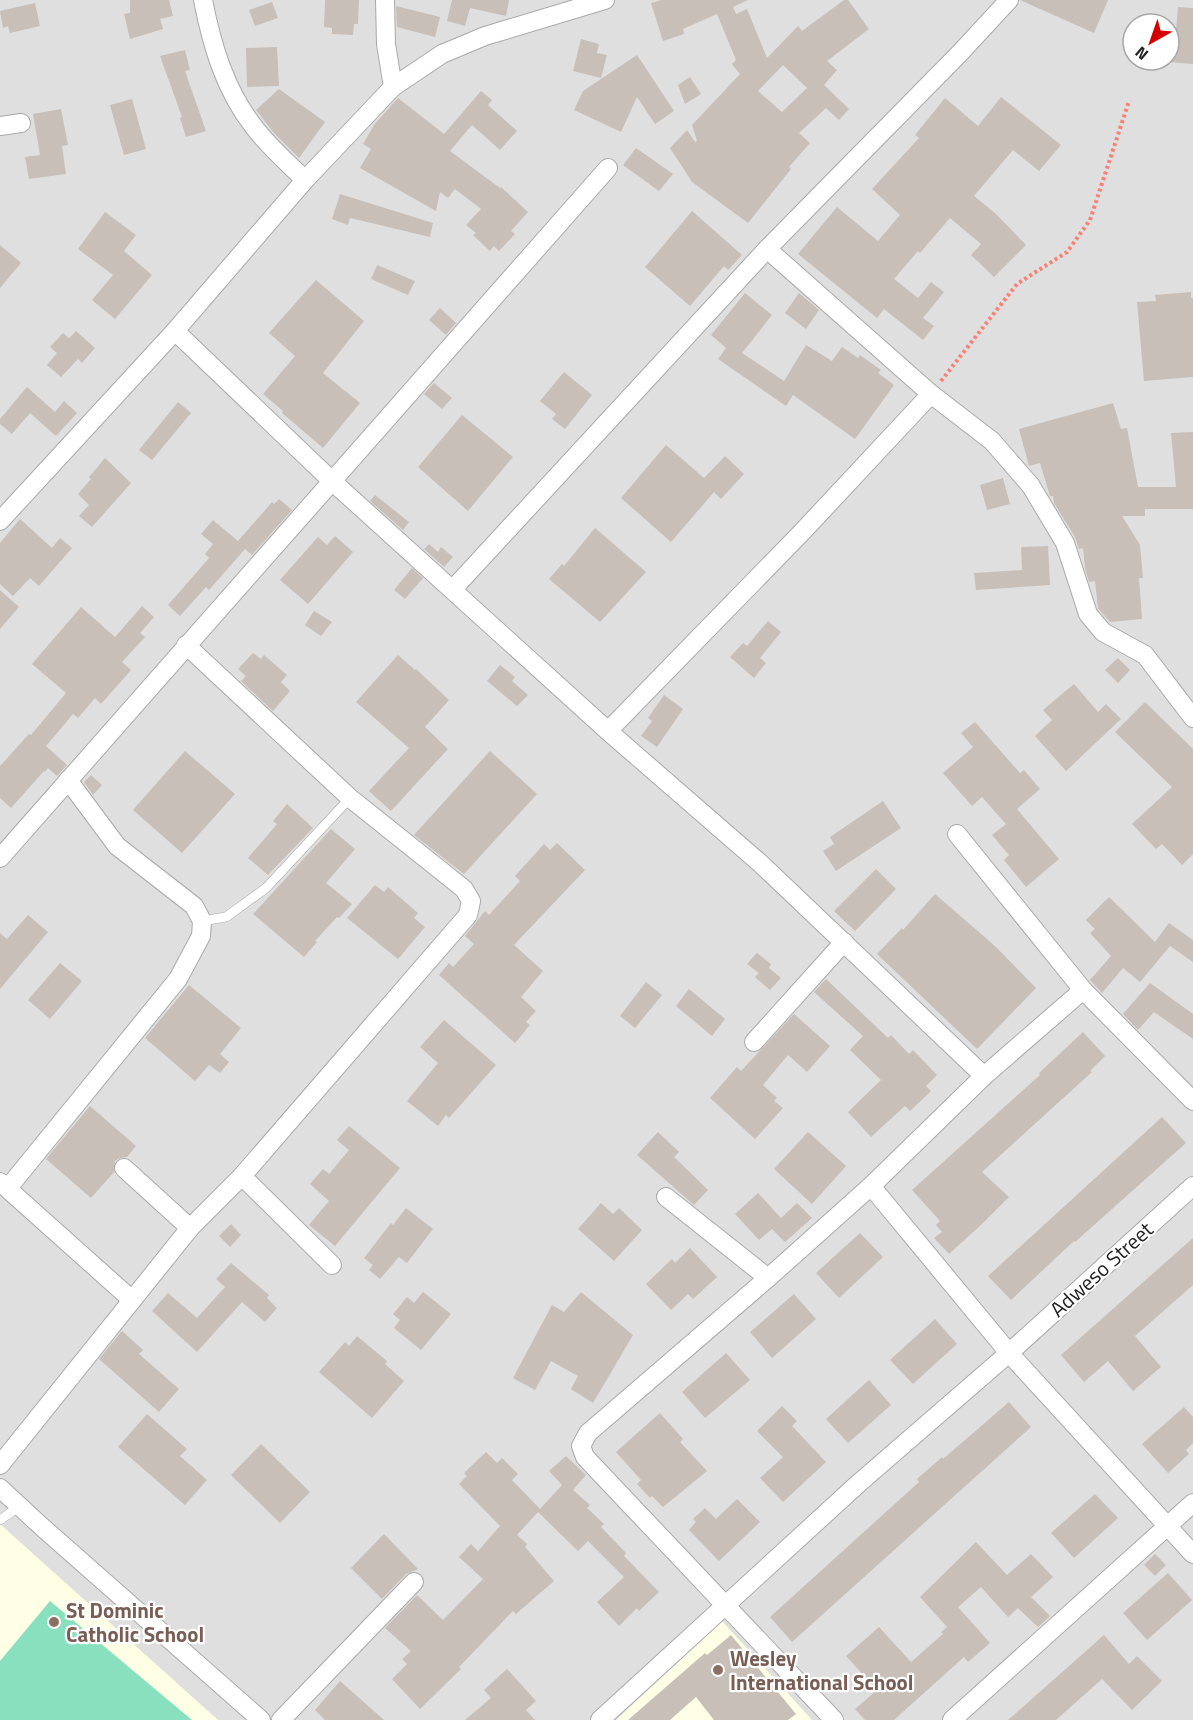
<svg xmlns="http://www.w3.org/2000/svg" width="1193" height="1720" font-family="'Titillium Web',sans-serif">
  <style>
    .residential { fill: #e0dfdf; fill-rule: evenodd }
    .education { fill: #ffffe5 }
    .pitch { fill: #88e0be }
    .building { fill: #c7bfb8; fill-rule: evenodd }
    .lines { fill: none; stroke-linecap: round; stroke-linejoin: round }
    .service-casing { stroke: #a9a9a9; stroke-width: 10 }
    .minor-casing { stroke: #a9a9a9; stroke-width: 20 }
    .path { stroke: #fa8072; stroke-width: 4; stroke-dasharray: 3 3; stroke-linecap: butt }
    .service { stroke: #fff; stroke-width: 9 }
    .minor { stroke: #fff; stroke-width: 18 }
    .education-dot { fill: #8d6e63; stroke: #fff; stroke-width: 2 }
    .labels { text-anchor: middle; dominant-baseline: central; stroke-width: 4.5; stroke-linejoin: round; paint-order: stroke }
    .street-label { font-size: 21px; fill: #222; stroke: #fff }
    .education-label { font-size: 21px; font-weight: bold; fill: #785e54; stroke: #fff; text-anchor: start }
  </style>
  <rect width="100%" height="100%" fill="#f2efe9"/>
  <path class="residential" d="M0,0H1193V1720H0ZM1133,24H1169V60H1133Z"/>
  <g class="education">
    <path d="M0,1524L218,1720H0Z"/>
    <path d="M722,1621L812,1720H616Z"/>
  </g>
  <path class="pitch" d="M50,1601L192,1720H0V1661Z"/>
  <g class="building">
    <path d="M130,0H169L173,16L160,19L163,29L130,39L124,14L130,13Z"/>
    <path d="M325,0H359L358,24H354L353,35L332,34V28L324,27Z"/>
    <path d="M452,0H509L506,16L470,8L465,26L447,21Z"/>
    <path d="M662,0H748L733,7L736,14L747,9L767,58L798,26L802,31L844,0H848L869,29L827,61L837,70L824,85L849,109L839,120L826,108L799,133L810,143L789,167L791,169L748,223L692,182L670,148L687,130L695,142L697,141L692,125L740,74L732,64L736,60L717,14L683,29L684,34L663,41L651,3ZM783,65L807,88L782,112L758,91Z"/>
    <path d="M1020,0H1108L1094,33Z"/>
    <path d="M272,2L278,18L255,26L249,10Z"/>
    <path d="M35,3L40,26L10,33L8,26L3,28L0,11Z"/>
    <path d="M396,6L440,17L435,37L397,27Z"/>
    <path d="M1178,7L1193,8V64L1169,62V41L1175,42Z"/>
    <path d="M581,39L599,44L597,53L607,55L601,78L573,71Z"/>
    <path d="M277,47L279,86L247,87L246,48Z"/>
    <path d="M185,50L190,70L185,71L206,131L186,137L180,118L182,117L160,56Z"/>
    <path d="M637,55L674,111L655,124L637,97L621,132L574,110L583,91Z"/>
    <path d="M690,77L701,94L685,104L678,85Z"/>
    <path d="M279,89L325,122L299,158L274,133L256,110Z"/>
    <path d="M481,91L492,100L488,105L517,131L500,150L472,125L450,151L500,188L501,187L528,212L511,231L515,234L499,251L494,246L490,251L473,235L476,233L466,225L481,209L455,189L448,198L440,192L436,211L360,168L371,149L363,144L374,125L398,98L444,134Z"/>
    <path d="M1001,97L1061,145L1039,171L1013,150L974,196L996,214L1026,245L994,277L971,255L981,244L950,218L920,253L918,251L894,279L918,298L931,282L944,292L923,318L934,326L923,340L884,309L877,318L798,254L837,207L878,241L900,215L872,189L919,138L915,135L945,98L978,126Z"/>
    <path d="M132,99L146,149L124,155L110,105Z"/>
    <path d="M61,109L68,145L62,146L66,174L29,179L25,157L40,155L33,114Z"/>
    <path d="M636,148L673,174L659,191L623,165Z"/>
    <path d="M340,194L433,223L430,237L350,218L348,225L332,219Z"/>
    <path d="M692,211L742,255L728,270L724,266L690,306L645,267Z"/>
    <path d="M105,212L136,235L124,251L152,275L115,319L92,300L113,275L78,249Z"/>
    <path d="M0,245L21,263L0,288Z"/>
    <path d="M377,265L415,281L408,295L371,279Z"/>
    <path d="M316,280L364,321L323,373L360,403L323,448L282,413L283,411L263,394L295,356L269,333Z"/>
    <path d="M1191,292V298H1193V377L1144,381L1137,302L1156,301L1155,295Z"/>
    <path d="M745,293L772,315L742,353L784,381L806,345L832,361L842,347L858,358L860,355L881,370L878,373L894,385L855,439L793,395L786,406L718,359L726,348L711,335Z"/>
    <path d="M799,293L819,310L806,329L785,313Z"/>
    <path d="M440,308L456,323L446,335L429,320Z"/>
    <path d="M76,331L95,348L82,363L78,359L61,377L47,365L57,353L50,347L63,333L69,338Z"/>
    <path d="M564,372L592,395L565,429L552,419L556,414L540,401Z"/>
    <path d="M434,383L452,398L442,409L424,394Z"/>
    <path d="M27,387L55,412L64,401L77,413L56,436L30,413L12,434L0,424V419Z"/>
    <path d="M178,402L191,413L152,460L139,450Z"/>
    <path d="M1113,403L1121,429L1127,428L1138,487H1176L1171,433L1193,432V509H1145V516H1122L1140,545L1143,578H1139L1142,619L1110,622L1098,608L1095,581L1089,582L1085,568L1083,548L1079,549L1075,537L1054,503L1053,496H1050L1040,463L1029,466L1019,429Z"/>
    <path d="M462,415L513,457L468,511L418,467Z"/>
    <path d="M666,445L704,478L725,456L744,474L721,499L714,492L671,542L621,498Z"/>
    <path d="M105,458L131,483L92,527L79,516L89,505L78,494L91,479L89,477Z"/>
    <path d="M1003,478L1010,504L987,510L980,485Z"/>
    <path d="M375,495L409,522L403,530L370,501Z"/>
    <path d="M279,499L292,510L252,555L245,549L209,590L206,587L180,616L168,605L209,558L205,554L213,544L201,534L213,520L238,541L272,502L274,504Z"/>
    <path d="M20,519L52,548L60,538L72,548L39,586L30,578L13,596L0,584V543Z"/>
    <path d="M595,528L646,572L600,622L549,579L562,564L564,566Z"/>
    <path d="M335,536L353,552L308,604L280,580L318,537L327,545Z"/>
    <path d="M429,544L438,552L441,547L453,557L444,567L424,549Z"/>
    <path d="M1048,546L1050,585L976,590L974,573L1022,570L1021,547Z"/>
    <path d="M412,568L423,578L405,599L394,590Z"/>
    <path d="M0,590L19,607L0,629Z"/>
    <path d="M142,606L154,617L140,633L145,637L122,662L131,670L101,704L95,698L78,718L73,714L46,746L67,765L57,776L48,768L45,772L44,771L11,808L0,798V766L29,734L31,735L66,693L32,664L81,607L115,637Z"/>
    <path d="M314,611L332,622L321,636L305,625Z"/>
    <path d="M768,621L781,632L760,658L766,663L754,678L730,657L743,643L747,646Z"/>
    <path d="M253,653L261,659L264,655L287,675L281,682L290,691L273,711L241,681L246,676L238,669Z"/>
    <path d="M398,655L415,670L416,669L449,700L425,727L448,749L391,811L369,791L409,748L356,702Z"/>
    <path d="M1118,658L1130,670L1118,683L1105,670Z"/>
    <path d="M500,665L515,677L512,681L528,695L517,706L487,681Z"/>
    <path d="M1074,684L1098,712L1106,704L1121,719L1066,771L1035,736L1052,720L1043,710Z"/>
    <path d="M664,695L683,709L657,747L641,736L652,721L648,718Z"/>
    <path d="M1145,702L1193,749V854L1182,865L1162,844L1156,849L1132,824L1172,787L1115,732Z"/>
    <path d="M975,722L1020,773L1024,770L1040,789L1017,809L1059,859L1026,887L1004,860L1009,855L992,835L1006,824L982,797L972,806L943,773L973,747L961,733Z"/>
    <path d="M185,751L235,794L182,853L133,810Z"/>
    <path d="M490,751L537,794L464,874L414,835Z"/>
    <path d="M91,775L102,785L93,795L84,782Z"/>
    <path d="M883,801L901,828L836,871L823,851L834,844L830,837Z"/>
    <path d="M287,804L313,828L268,875L248,858L277,824L273,821Z"/>
    <path d="M331,829L355,849L326,883L352,904L339,918L337,917L315,941L317,942L304,957L253,914Z"/>
    <path d="M557,843L585,870L514,945L543,971L521,997L536,1011L526,1022L530,1025L515,1043L439,975L449,963L453,967L474,944L465,936L485,911L489,915L520,881L515,876L544,844L550,850Z"/>
    <path d="M876,869L896,889L855,931L834,911Z"/>
    <path d="M375,885L384,892L388,887L418,913L414,918L425,927L398,959L347,918Z"/>
    <path d="M935,894L995,946L1036,988L977,1049L877,954L902,928L903,930Z"/>
    <path d="M1109,897L1155,942L1169,923L1193,940V962L1170,946L1140,982L1123,968L1102,993L1090,980L1111,956L1090,933L1095,929L1086,920Z"/>
    <path d="M28,915L48,932L0,989V933L7,939Z"/>
    <path d="M757,953L771,964L769,968L781,978L770,990L755,977L759,973L747,964Z"/>
    <path d="M60,963L82,981L50,1019L28,1000Z"/>
    <path d="M826,979L888,1038L891,1035L909,1054L913,1050L937,1075L926,1086L931,1091L910,1111L905,1106L871,1137L848,1112L881,1080L850,1050L863,1036L814,992Z"/>
    <path d="M646,982L662,995L635,1028L620,1016Z"/>
    <path d="M1150,983L1193,1014V1039L1154,1012L1138,1030L1123,1014Z"/>
    <path d="M189,985L241,1028L220,1054L229,1062L220,1073L209,1065L195,1081L145,1038Z"/>
    <path d="M689,989L725,1019L712,1036L676,1006Z"/>
    <path d="M794,1014L830,1046L807,1072L788,1055L763,1085L777,1098L774,1101L783,1108L755,1139L710,1098L737,1067L741,1071Z"/>
    <path d="M444,1020L496,1065L449,1118L446,1115L438,1126L407,1101L438,1063L420,1047Z"/>
    <path d="M1083,1032L1105,1056L1090,1071L1092,1072L982,1172L1009,1197L983,1223L949,1254L934,1238L942,1232L936,1225L940,1221L912,1190L1040,1075L1039,1073Z"/>
    <path d="M90,1106L136,1146L127,1157L120,1158L115,1161L114,1172L91,1198L46,1159Z"/>
    <path d="M1162,1117L1186,1143L1075,1242L1074,1241L1011,1300L988,1276Z"/>
    <path d="M349,1126L400,1168L335,1246L309,1225L329,1201L310,1184L323,1169L329,1174L349,1150L337,1140Z"/>
    <path d="M658,1132L679,1152L674,1157L708,1190L694,1205L637,1155Z"/>
    <path d="M808,1132L846,1166L812,1204L774,1169Z"/>
    <path d="M758,1193L781,1218L797,1203L812,1218L785,1242L772,1229L759,1240L735,1214Z"/>
    <path d="M601,1203L613,1214L619,1208L642,1230L614,1261L578,1229Z"/>
    <path d="M406,1208L433,1229L407,1263L399,1257L380,1279L369,1270L373,1265L364,1258L391,1223L393,1225Z"/>
    <path d="M231,1224L241,1235L230,1247L219,1236Z"/>
    <path d="M860,1233L883,1257L839,1298L816,1273Z"/>
    <path d="M1193,1238V1285L1135,1336L1161,1367L1133,1391L1108,1361L1084,1382L1061,1355Z"/>
    <path d="M690,1248L717,1277L693,1299L688,1294L671,1310L646,1284L672,1259L675,1263Z"/>
    <path d="M231,1263L269,1295L267,1298L277,1308L265,1322L242,1302L197,1352L152,1311L168,1293L197,1318L225,1287L216,1279Z"/>
    <path d="M423,1292L451,1314L421,1350L394,1328L400,1320L393,1314L407,1297L414,1303Z"/>
    <path d="M581,1292L633,1335L593,1403L571,1389L578,1376L551,1361L535,1390L513,1378L552,1305L564,1312Z"/>
    <path d="M794,1294L816,1319L772,1358L750,1332Z"/>
    <path d="M935,1319L957,1344L913,1384L890,1360Z"/>
    <path d="M122,1331L143,1350L139,1354L179,1389L159,1412L99,1359Z"/>
    <path d="M357,1336L387,1361L385,1364L404,1381L372,1418L319,1372L345,1342L349,1346Z"/>
    <path d="M726,1353L750,1380L705,1418L682,1392Z"/>
    <path d="M869,1380L891,1405L848,1443L826,1419Z"/>
    <path d="M1009,1402L1031,1427L792,1642L770,1617L919,1482L917,1479L942,1457L943,1459Z"/>
    <path d="M782,1406L797,1421L792,1426L826,1462L783,1502L760,1478L783,1457L757,1431Z"/>
    <path d="M1184,1407L1193,1417V1443L1186,1450L1189,1454L1168,1473L1142,1444Z"/>
    <path d="M660,1413L683,1439L680,1442L707,1471L663,1507L652,1496L650,1498L637,1484L641,1480L616,1452Z"/>
    <path d="M147,1414L187,1449L180,1456L207,1480L185,1505L118,1447Z"/>
    <path d="M261,1444L310,1492L280,1523L231,1475Z"/>
    <path d="M486,1452L497,1463L502,1458L518,1474L512,1480L540,1509L562,1485L549,1471L566,1456L586,1475L573,1490L590,1505L587,1508L604,1524L601,1527L626,1553L624,1556L659,1592L639,1611L637,1608L619,1626L597,1602L624,1577L588,1541L578,1551L538,1512L517,1535L527,1544L525,1547L554,1581L516,1614L513,1611L459,1667L461,1669L420,1709L392,1679L407,1664L402,1659L411,1651L385,1628L417,1595L443,1620L483,1579L459,1557L471,1544L478,1551L500,1526L459,1484L467,1476L464,1473Z"/>
    <path d="M1095,1494L1118,1518L1074,1558L1051,1533Z"/>
    <path d="M737,1499L760,1522L719,1561L689,1530L696,1522L693,1519L705,1508L716,1519Z"/>
    <path d="M384,1534L418,1569L406,1574L382,1599L351,1568Z"/>
    <path d="M976,1542L1007,1575L1031,1554L1053,1577L1031,1597L1050,1616L1038,1627L1018,1608L1008,1617L981,1587L958,1607L990,1643L968,1662L964,1657L894,1720H865L855,1709L877,1690L846,1656L879,1627L911,1662L943,1634L941,1632L947,1627L920,1597Z"/>
    <path d="M1155,1554L1166,1565L1155,1576L1144,1565Z"/>
    <path d="M1168,1573L1192,1600L1147,1640L1123,1613Z"/>
    <path d="M731,1635L796,1714L788,1720H714L696,1697L670,1720H628L705,1653L707,1655Z"/>
    <path d="M1104,1635L1129,1664L1137,1656L1162,1681L1132,1710L1102,1679L1056,1720H1008Z"/>
    <path d="M507,1669L536,1701L526,1710L535,1720H465L491,1698L484,1690Z"/>
    <path d="M340,1681L384,1720H325L315,1710Z"/>
  </g>
  <g class="lines">
    <defs>
      <g id="service">
        <path d="M202,921L226,917L266,888L350,798"/>
        <path d="M0,1520L20,1506"/>
      </g>
      <g id="minor">
        <path d="M203,0C212,46 225,90 254,127C268,146 288,163 305,180"/>
        <path d="M385,0L386,44L393,87"/>
        <path d="M0,126L21,123"/>
        <path d="M767,249L931,394L992,441L1031,486L1065,543L1088,614L1103,632L1145,655L1193,718"/>
        <path d="M175,331L333,482L608,731L761,864L984,1076"/>
        <path d="M0,521L175,331L305,180L393,87L442,54L485,36L605,0"/>
        <path d="M453,589L767,249L959,54L1009,0"/>
        <path d="M608,731L803,531L931,394"/>
        <path d="M957,834L1083,990"/>
        <path d="M0,858L608,168"/>
        <path d="M754,1042L844,942"/>
        <path d="M124,1168L190,1228"/>
        <path d="M242,1176L332,1265"/>
        <path d="M0,1182L132,1300"/>
        <path d="M871,1186L1009,1353L1193,1554"/>
        <path d="M8,1188L178,979L201,936L202,921L194,906L117,846L68,780"/>
        <path d="M666,1197L768,1278"/>
        <path d="M0,1465L190,1228L242,1176L468,915L471,901L464,889L350,798L186,645"/>
        <path d="M0,1488L41,1526L261,1720"/>
        <path d="M281,1720L414,1582"/>
        <path d="M600,1720L859,1483L1009,1353L1193,1186"/>
        <path d="M834,1720L585,1457L581,1446L588,1433L768,1278L871,1186L984,1076L1083,990L1193,1101"/>
        <path d="M952,1720L1193,1503"/>
      </g>
    </defs>
    <use href="#service" class="service-casing"/>
    <use href="#minor" class="minor-casing"/>
    <path class="path" d="M941,381L1017,284L1067,252L1090,220L1129,101"/>
    <use href="#service" class="service"/>
    <use href="#minor" class="minor"/>
  </g>
  <g class="education-dot">
    <circle cx="54" cy="1622" r="6"/>
    <circle cx="718" cy="1670" r="6"/>
  </g>
  <g class="labels">
    <g class="street-label">
      <text transform="translate(1101 1269) rotate(-42)">Adweso Street</text>
    </g>
    <g class="education-label">
      <text x="66" y="1610">St Dominic<tspan x="66" dy="24">Catholic School</tspan></text>
      <text x="730" y="1658">Wesley<tspan x="730" dy="24">International School</tspan></text>
    </g>
  </g>
  <g transform="translate(1151 42) rotate(220)"><circle r="28" fill="#ffffff" stroke="#a7a7a7" stroke-width="1.5"/>
  <path d="M0-4.5L10 22L0 15L-10 22Z" fill="#d40000"/>
  <text y="-9" font-size="16" font-weight="bold" text-anchor="middle" fill="#222222">N</text>
  </g>
</svg>
